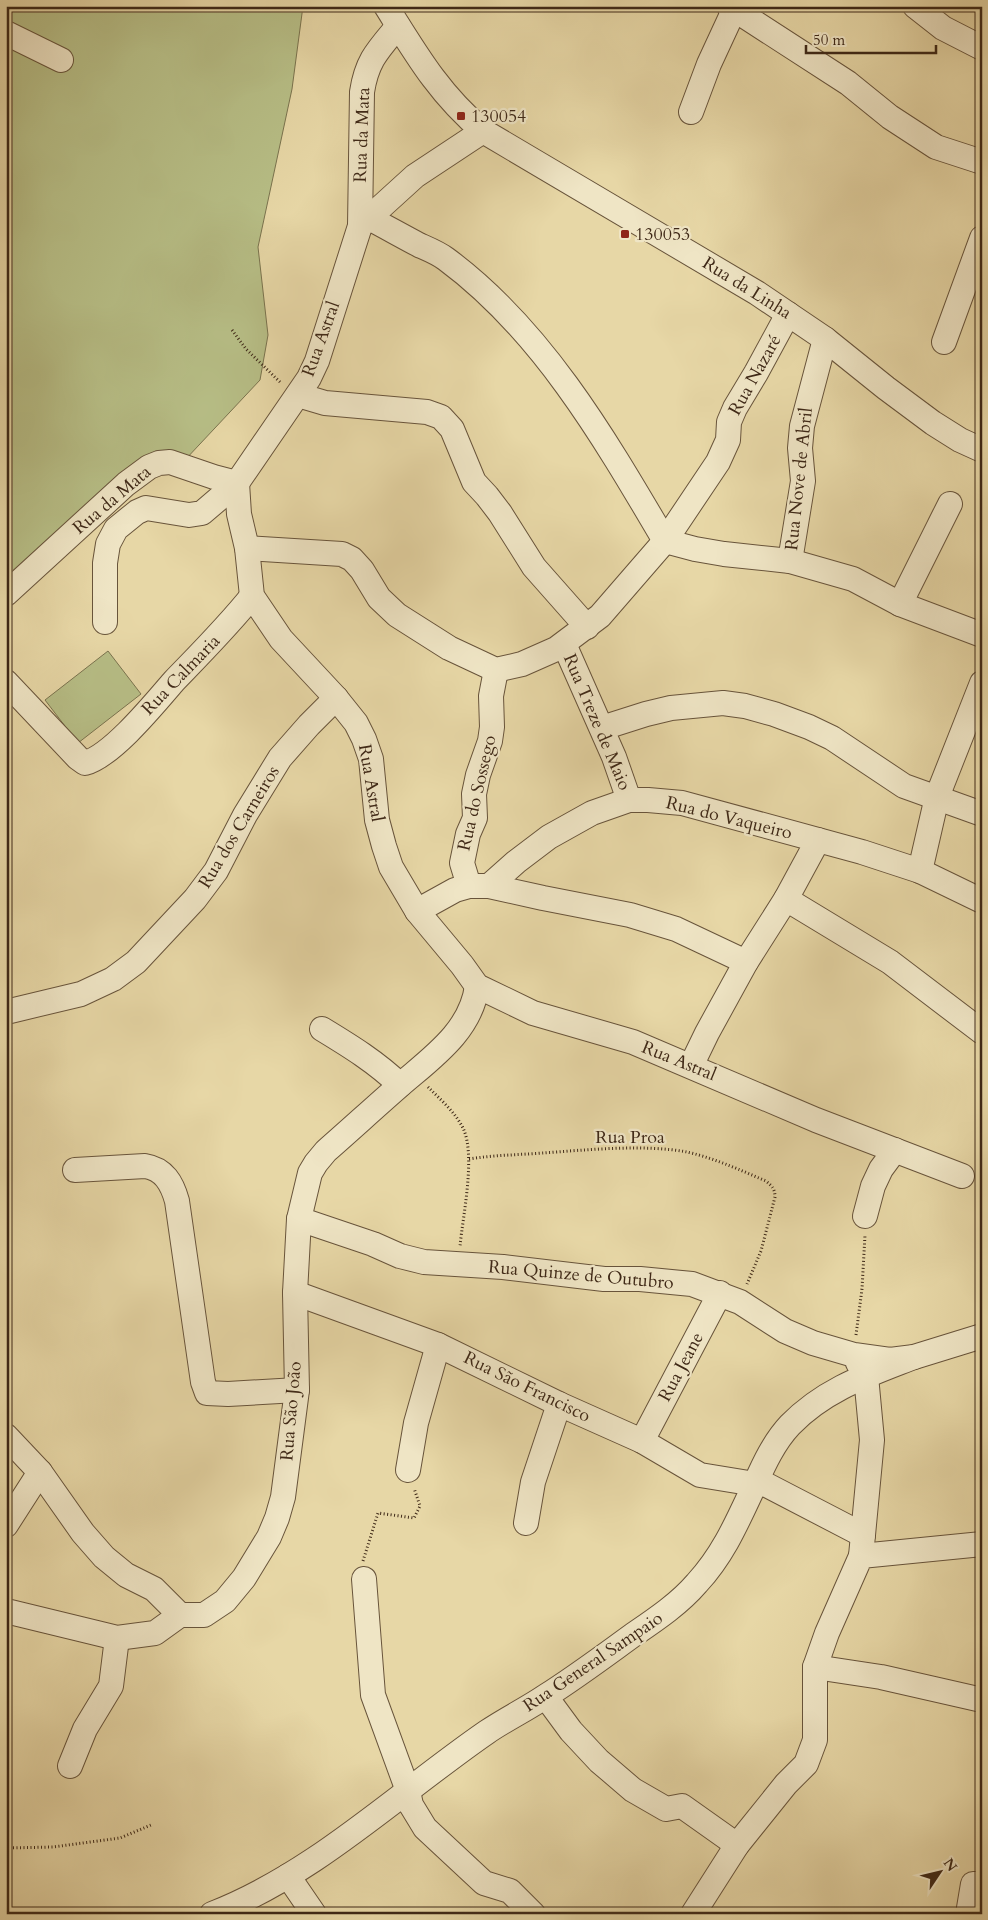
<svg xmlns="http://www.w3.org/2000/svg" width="988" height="1920" font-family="Cardo,serif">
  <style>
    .green { fill: #b7be86; stroke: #7a734e }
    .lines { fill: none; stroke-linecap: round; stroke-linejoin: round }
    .minor-casing { stroke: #68543b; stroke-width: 26 }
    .path { stroke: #3e2817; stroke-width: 3; stroke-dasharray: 1 2.5; stroke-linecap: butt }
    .minor { stroke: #efe5c5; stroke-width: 24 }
    .poi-dot { fill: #8f2418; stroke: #efe5c5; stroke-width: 2 }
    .labels { text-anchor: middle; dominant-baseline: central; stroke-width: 4.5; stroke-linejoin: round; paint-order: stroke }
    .poi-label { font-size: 18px; fill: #3e2817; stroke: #efe5c5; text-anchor: start }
    .street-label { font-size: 18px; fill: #3e2817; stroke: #efe5c5 }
  </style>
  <rect width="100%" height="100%" fill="#e7d7a6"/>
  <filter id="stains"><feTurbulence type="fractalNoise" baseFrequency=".004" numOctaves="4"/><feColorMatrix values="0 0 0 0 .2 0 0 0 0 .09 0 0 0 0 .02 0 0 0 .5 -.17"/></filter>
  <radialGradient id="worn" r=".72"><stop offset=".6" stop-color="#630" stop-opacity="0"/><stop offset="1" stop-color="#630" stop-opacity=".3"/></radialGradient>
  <g class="green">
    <path d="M6,6H303L292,89L258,247L268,335L260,380L184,461L154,455L6,582Z"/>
    <path d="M108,651L141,694L78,743L45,700Z"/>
  </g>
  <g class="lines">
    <defs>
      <g id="minor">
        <path d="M386,6C416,54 439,94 483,131L757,293L825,339L886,388L933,423L960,440L982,450"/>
        <path d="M729,6L848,83L890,117L936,147L982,162"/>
        <path d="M915,6L943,28L982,48"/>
        <path d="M6,33L61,60"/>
        <path d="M691,112L709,64L734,10"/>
        <path d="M369,218C386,227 402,236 419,245C428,249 438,253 446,259C542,330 605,439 665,541"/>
        <path d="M360,226L362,92C367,60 378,50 398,26"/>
        <path d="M944,342L982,238"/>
        <path d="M298,395L325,403L427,412L441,417L452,429L474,482L487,496L500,513L534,567L587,627"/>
        <path d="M237,483L239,514L247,548L252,596L281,639L336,698L356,723L364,739L371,759L377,820L384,846L391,867L417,911L462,965L477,986L533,1013L633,1042L816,1120L962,1176"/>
        <path d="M665,541L695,549L724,554L790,561L853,579L900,604L982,635"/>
        <path d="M247,548L342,554L352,559L362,570L379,598L397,615L449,648L496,670L522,664L556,649L600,616L665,541L718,462L728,440L729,422L735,408L756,373L788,314"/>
        <path d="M790,561L803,481L800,448L802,426L825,339"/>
        <path d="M6,594L126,484L149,467L159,463L170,462L214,477L237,483"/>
        <path d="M900,604L950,504"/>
        <path d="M105,622V563L108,544L116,529L137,512L146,508L189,515L202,513L237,483L309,378L317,361L360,226L415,176L483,131"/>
        <path d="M564,644L614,757L629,800"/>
        <path d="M6,682L78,758L85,763C112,756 155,703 174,681C201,653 228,626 252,596"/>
        <path d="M602,728L646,714L671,708L723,703L745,706L774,714L809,727L832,738L904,786L982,814"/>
        <path d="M920,871L937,797L982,683"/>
        <path d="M469,886L462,863L468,834L475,818L474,794L478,775L490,741L492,727L491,696L496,670"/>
        <path d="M489,886L516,862L549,837L592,813L629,800H648L682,803L862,852L920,871L982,901"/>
        <path d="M786,899L890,962L982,1032"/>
        <path d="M417,911L455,890L469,886H489L543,898L630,915L676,929L746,962"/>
        <path d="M6,1012L81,994L113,979L136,962L195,899L216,871L245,815L280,758L309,725L336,698"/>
        <path d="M322,1029C350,1046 376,1062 400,1085"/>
        <path d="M691,1066L707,1033L746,962L786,899L818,840"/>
        <path d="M75,1170L145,1166C164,1169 172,1183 177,1201L203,1382L207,1393L228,1394L297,1390"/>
        <path d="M865,1216L873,1186L881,1169L895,1150"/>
        <path d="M299,1219L373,1244L400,1256L424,1262L503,1267L604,1279H640L692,1284L740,1302L785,1331L813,1343L854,1355L890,1360L914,1357L982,1336"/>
        <path d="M295,1293L438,1345L559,1404L642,1441L700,1475L755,1484"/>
        <path d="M858,1363L866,1376L872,1440L861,1556"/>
        <path d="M6,1436L40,1472L83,1533L104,1557L126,1575L154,1589L180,1615"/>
        <path d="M642,1441L720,1293"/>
        <path d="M408,1470L416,1423L438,1345"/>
        <path d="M757,1480L863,1535"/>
        <path d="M526,1523L533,1482L559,1404"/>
        <path d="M6,1525L40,1472"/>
        <path d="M364,1579L373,1695L408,1791L411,1805L425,1828L484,1883L510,1891L533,1914"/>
        <path d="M6,1611L117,1638L155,1633L180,1615H204L225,1601L244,1578L269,1537L277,1518L283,1497L297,1390L295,1293L299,1219L310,1173L316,1163L326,1151C350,1130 374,1108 398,1087C430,1059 471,1032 477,986"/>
        <path d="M815,1667L881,1677L982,1700"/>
        <path d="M546,1697L571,1731L599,1761L633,1790L666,1809L682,1806L737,1845"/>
        <path d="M70,1766L85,1729L111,1686L117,1638"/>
        <path d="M288,1876L314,1914"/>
        <path d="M212,1914C315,1874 397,1794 487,1732C506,1719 527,1709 546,1696C576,1677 604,1656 633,1635C655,1620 679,1604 697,1583C724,1554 738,1520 755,1484C764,1464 774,1442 790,1425C825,1389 868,1375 914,1357"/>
        <path d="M693,1914L737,1845L786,1784L806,1764L815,1740V1667L827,1633L861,1556L982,1544"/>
        <path d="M968,1914L973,1884H982"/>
      </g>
    </defs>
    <use href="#minor" class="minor-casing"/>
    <g class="path">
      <path d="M232,330L246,349L281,383"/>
      <path d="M428,1087C440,1099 455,1112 463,1128C476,1155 463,1215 460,1246"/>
      <path d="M469,1159C494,1155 517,1155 542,1153C585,1150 645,1144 687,1152C714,1158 740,1170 766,1181C772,1186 775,1189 775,1197L761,1251L747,1284"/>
      <path d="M856,1335L862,1289L865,1235"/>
      <path d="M363,1561L378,1513L414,1518L420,1506L414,1488"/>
      <path d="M6,1848L53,1847L120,1838L151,1825"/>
    </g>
    <use href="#minor" class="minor"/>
  </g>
  <g class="poi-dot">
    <rect x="456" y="111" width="10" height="10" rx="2.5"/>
    <rect x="620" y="229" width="10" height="10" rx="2.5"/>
  </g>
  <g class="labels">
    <g class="poi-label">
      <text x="471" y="116">130054</text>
      <text x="635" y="234">130053</text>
    </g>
    <g class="street-label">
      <text transform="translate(362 135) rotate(-88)">Rua da Mata</text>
      <text transform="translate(747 288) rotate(32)">Rua da Linha</text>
      <text transform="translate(321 339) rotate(-70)">Rua Astral</text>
      <text transform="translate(755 375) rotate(-61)">Rua Nazaré</text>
      <text transform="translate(799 479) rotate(-84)">Rua Nove de Abril</text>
      <text transform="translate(112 500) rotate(-40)">Rua da Mata</text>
      <text transform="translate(181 675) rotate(-46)">Rua Calmaria</text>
      <text transform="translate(597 722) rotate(67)">Rua Treze de Maio</text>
      <text transform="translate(371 783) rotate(80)">Rua Astral</text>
      <text transform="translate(477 793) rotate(-77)">Rua do Sossego</text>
      <text transform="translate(729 818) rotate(14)">Rua do Vaqueiro</text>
      <text transform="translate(239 827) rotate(-59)">Rua dos Carneiros</text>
      <text transform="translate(679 1061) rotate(22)">Rua Astral</text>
      <text x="630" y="1137">Rua Proa</text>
      <text transform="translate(581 1275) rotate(5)">Rua Quinze de Outubro</text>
      <text transform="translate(681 1367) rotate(-62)">Rua Jeane</text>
      <text transform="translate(527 1387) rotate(26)">Rua São Francisco</text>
      <text transform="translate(291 1411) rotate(-85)">Rua São João</text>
      <text transform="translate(593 1662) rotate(-34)">Rua General Sampaio</text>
    </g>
  </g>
  <rect width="988" height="1920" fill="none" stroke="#e7d7a6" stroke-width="25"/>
  <rect x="8" y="8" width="973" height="1905" fill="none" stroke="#3e2817" stroke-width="2.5"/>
  <rect x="12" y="12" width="963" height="1895" fill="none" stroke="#3e2817"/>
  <g transform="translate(940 1872) rotate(55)" stroke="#efe5c5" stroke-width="4" paint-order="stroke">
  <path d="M0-4L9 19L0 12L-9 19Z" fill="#3e2817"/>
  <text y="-8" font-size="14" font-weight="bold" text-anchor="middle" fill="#3e2817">N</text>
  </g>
  <path d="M806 45v8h130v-8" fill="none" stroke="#3e2817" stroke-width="2.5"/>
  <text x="813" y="45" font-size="15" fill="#3e2817" stroke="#efe5c5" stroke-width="4" paint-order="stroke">50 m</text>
  <rect width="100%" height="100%" filter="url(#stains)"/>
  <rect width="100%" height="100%" fill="url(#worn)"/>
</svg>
